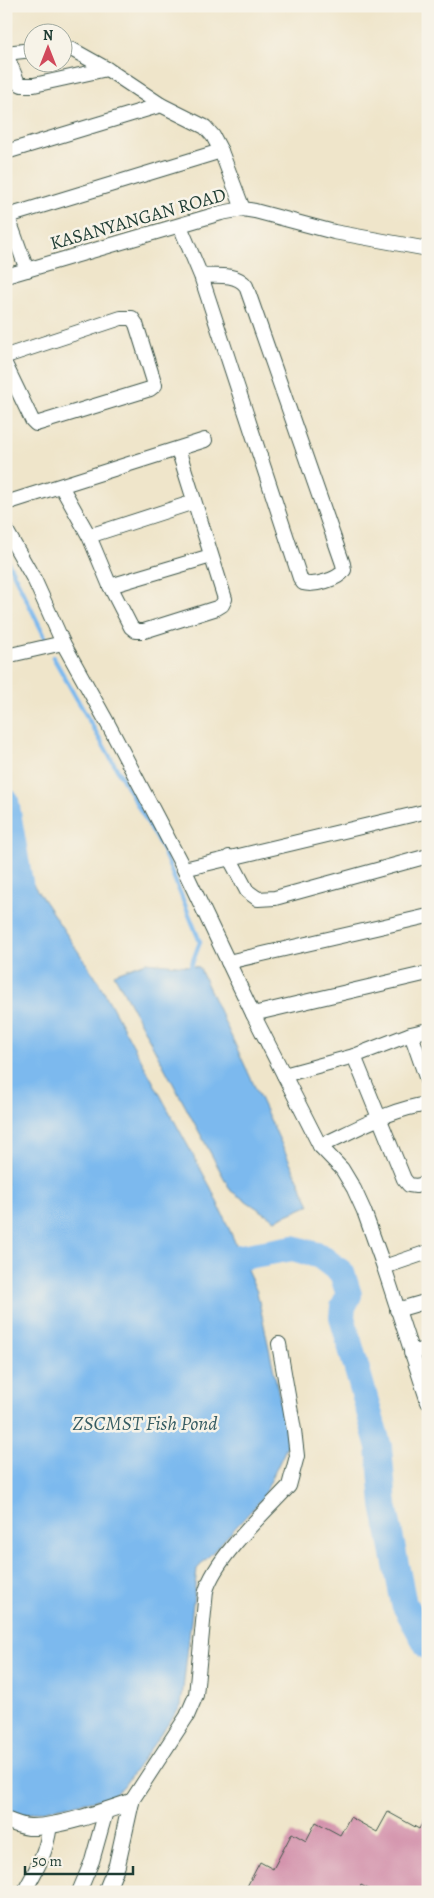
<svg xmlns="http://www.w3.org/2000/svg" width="434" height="1898" font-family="Alegreya,serif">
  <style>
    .water { fill: #7bb9ee; stroke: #4d7b91 }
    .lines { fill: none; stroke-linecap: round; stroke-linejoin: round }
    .stream { stroke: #7bb9ee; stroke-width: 4.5 }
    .river { stroke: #7bb9ee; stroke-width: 26 }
    .building { fill: #d494ad }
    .minor-casing { stroke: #3e564a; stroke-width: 16 }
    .tertiary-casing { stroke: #3e564a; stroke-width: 18 }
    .minor { stroke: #fff; stroke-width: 14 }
    .tertiary { stroke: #fff; stroke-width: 16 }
    .labels { text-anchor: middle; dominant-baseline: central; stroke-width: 5; stroke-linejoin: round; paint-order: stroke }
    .street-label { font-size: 19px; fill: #1f3d34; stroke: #f7f3e8 }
    .water-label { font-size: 20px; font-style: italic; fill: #365c62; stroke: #f7f3e8 }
  </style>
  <rect width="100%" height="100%" fill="#f7f3e8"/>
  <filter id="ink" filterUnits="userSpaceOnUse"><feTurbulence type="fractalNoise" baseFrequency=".02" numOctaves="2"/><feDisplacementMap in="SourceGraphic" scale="10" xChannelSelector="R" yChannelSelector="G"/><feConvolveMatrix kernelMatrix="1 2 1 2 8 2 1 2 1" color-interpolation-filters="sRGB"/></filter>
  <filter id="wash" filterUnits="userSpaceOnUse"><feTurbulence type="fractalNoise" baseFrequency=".0096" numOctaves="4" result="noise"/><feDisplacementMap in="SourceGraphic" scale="20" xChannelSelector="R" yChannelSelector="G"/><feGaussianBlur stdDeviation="1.12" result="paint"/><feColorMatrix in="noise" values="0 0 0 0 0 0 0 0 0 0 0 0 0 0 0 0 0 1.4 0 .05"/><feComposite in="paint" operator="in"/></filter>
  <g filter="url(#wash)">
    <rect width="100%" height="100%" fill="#efe5ca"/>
    <g class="water">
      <path d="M6,844L98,981L211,1188L257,1292L289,1442L262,1499L197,1569L181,1706L123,1787L110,1797L12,1817L6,1813Z"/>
      <path d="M146,962L199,967L310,1205L275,1220L231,1191L114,974Z"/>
    </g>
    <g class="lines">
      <g class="stream">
        <path d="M6,558L46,639"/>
        <path d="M53,657L162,848L200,942L191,966"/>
      </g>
      <g class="river">
        <path d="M6,801L22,894"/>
        <path d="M207,1263L293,1248L320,1256L342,1273L349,1295L343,1307L342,1317L379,1447L384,1505L404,1604L428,1647"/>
      </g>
    </g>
    <g id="blocks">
      <path class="building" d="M388,1812L419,1829L428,1813V1892H374L361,1885L357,1892H244L260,1862L273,1869L292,1833L306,1841L316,1822L340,1835L350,1817L377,1832Z"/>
    </g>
  </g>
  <g filter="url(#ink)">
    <use href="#blocks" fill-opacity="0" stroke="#3e564a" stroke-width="1"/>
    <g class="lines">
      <defs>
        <g id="minor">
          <path d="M62,48L73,50L107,69L161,105L205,127L213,136L221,151L243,209"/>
          <path d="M6,53L32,50"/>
          <path d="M6,54L18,83L22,85H34L107,69"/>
          <path d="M6,152L161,105"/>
          <path d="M6,212L27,270"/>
          <path d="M8,216L221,151"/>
          <path d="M180,226L201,276L300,578L303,583C314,586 338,580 344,570L343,564L246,286C237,273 216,276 201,276"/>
          <path d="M6,276L221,213L243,209L255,211L334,232L428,249"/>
          <path d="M6,356L121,318H132L136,324L155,385L150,389L36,424L32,420L6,366"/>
          <path d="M61,486L89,536L110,586L131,627L136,631H144L217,608L222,605L225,599L178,449"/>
          <path d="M6,503L205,440"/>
          <path d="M6,530L35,581L63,643L108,724L184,869L253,1014L320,1146L342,1169L354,1189L364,1211L384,1267L428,1402"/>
          <path d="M89,536L194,502"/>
          <path d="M110,586L211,556"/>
          <path d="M6,656L63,643"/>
          <path d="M229,857L247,891L258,899L275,898L428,856"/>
          <path d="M184,869L428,811"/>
          <path d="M228,962L428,916"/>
          <path d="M253,1014L428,973"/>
          <path d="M411,1034L428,1083"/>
          <path d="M354,1056L404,1179L409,1185L416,1186L428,1183"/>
          <path d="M284,1075L354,1056L411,1034L428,1030"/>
          <path d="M320,1146C355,1130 390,1109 428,1104"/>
          <path d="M384,1267L428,1252"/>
          <path d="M397,1310L428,1301"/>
          <path d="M411,1353L428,1348"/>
          <path d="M131,1802L187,1716L196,1695L206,1591C215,1558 264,1513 289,1486L297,1456L294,1430L279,1344"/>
          <path d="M24,1892C38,1867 46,1854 50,1825"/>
          <path d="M79,1892L92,1861L106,1811"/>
        </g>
        <g id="tertiary">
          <path d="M6,1820C13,1823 21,1826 29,1827C56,1828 105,1811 131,1802"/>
          <path d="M106,1892L117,1865L131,1802"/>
        </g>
      </defs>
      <use href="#minor" class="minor-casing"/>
      <use href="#tertiary" class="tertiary-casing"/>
      <use href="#minor" class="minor"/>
      <use href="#tertiary" class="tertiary"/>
    </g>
  </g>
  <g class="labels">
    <g class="street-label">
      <text transform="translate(138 219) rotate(-16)">KASANYANGAN ROAD</text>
    </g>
    <g class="water-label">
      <text x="145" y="1423">ZSCMST Fish Pond</text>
    </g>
  </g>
  <rect width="434" height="1898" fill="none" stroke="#f7f3e8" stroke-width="25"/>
  <g transform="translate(48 48)"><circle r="24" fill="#f7f3e8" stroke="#a1aaa0"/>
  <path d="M0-4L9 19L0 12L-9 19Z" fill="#d1495b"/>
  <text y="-8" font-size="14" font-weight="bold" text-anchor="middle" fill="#1f3d34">N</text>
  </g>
  <path d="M25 1866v8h108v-8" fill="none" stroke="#1f3d34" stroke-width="2.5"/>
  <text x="32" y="1866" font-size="15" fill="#1f3d34" stroke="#f7f3e8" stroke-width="4" paint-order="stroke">50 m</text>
</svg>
